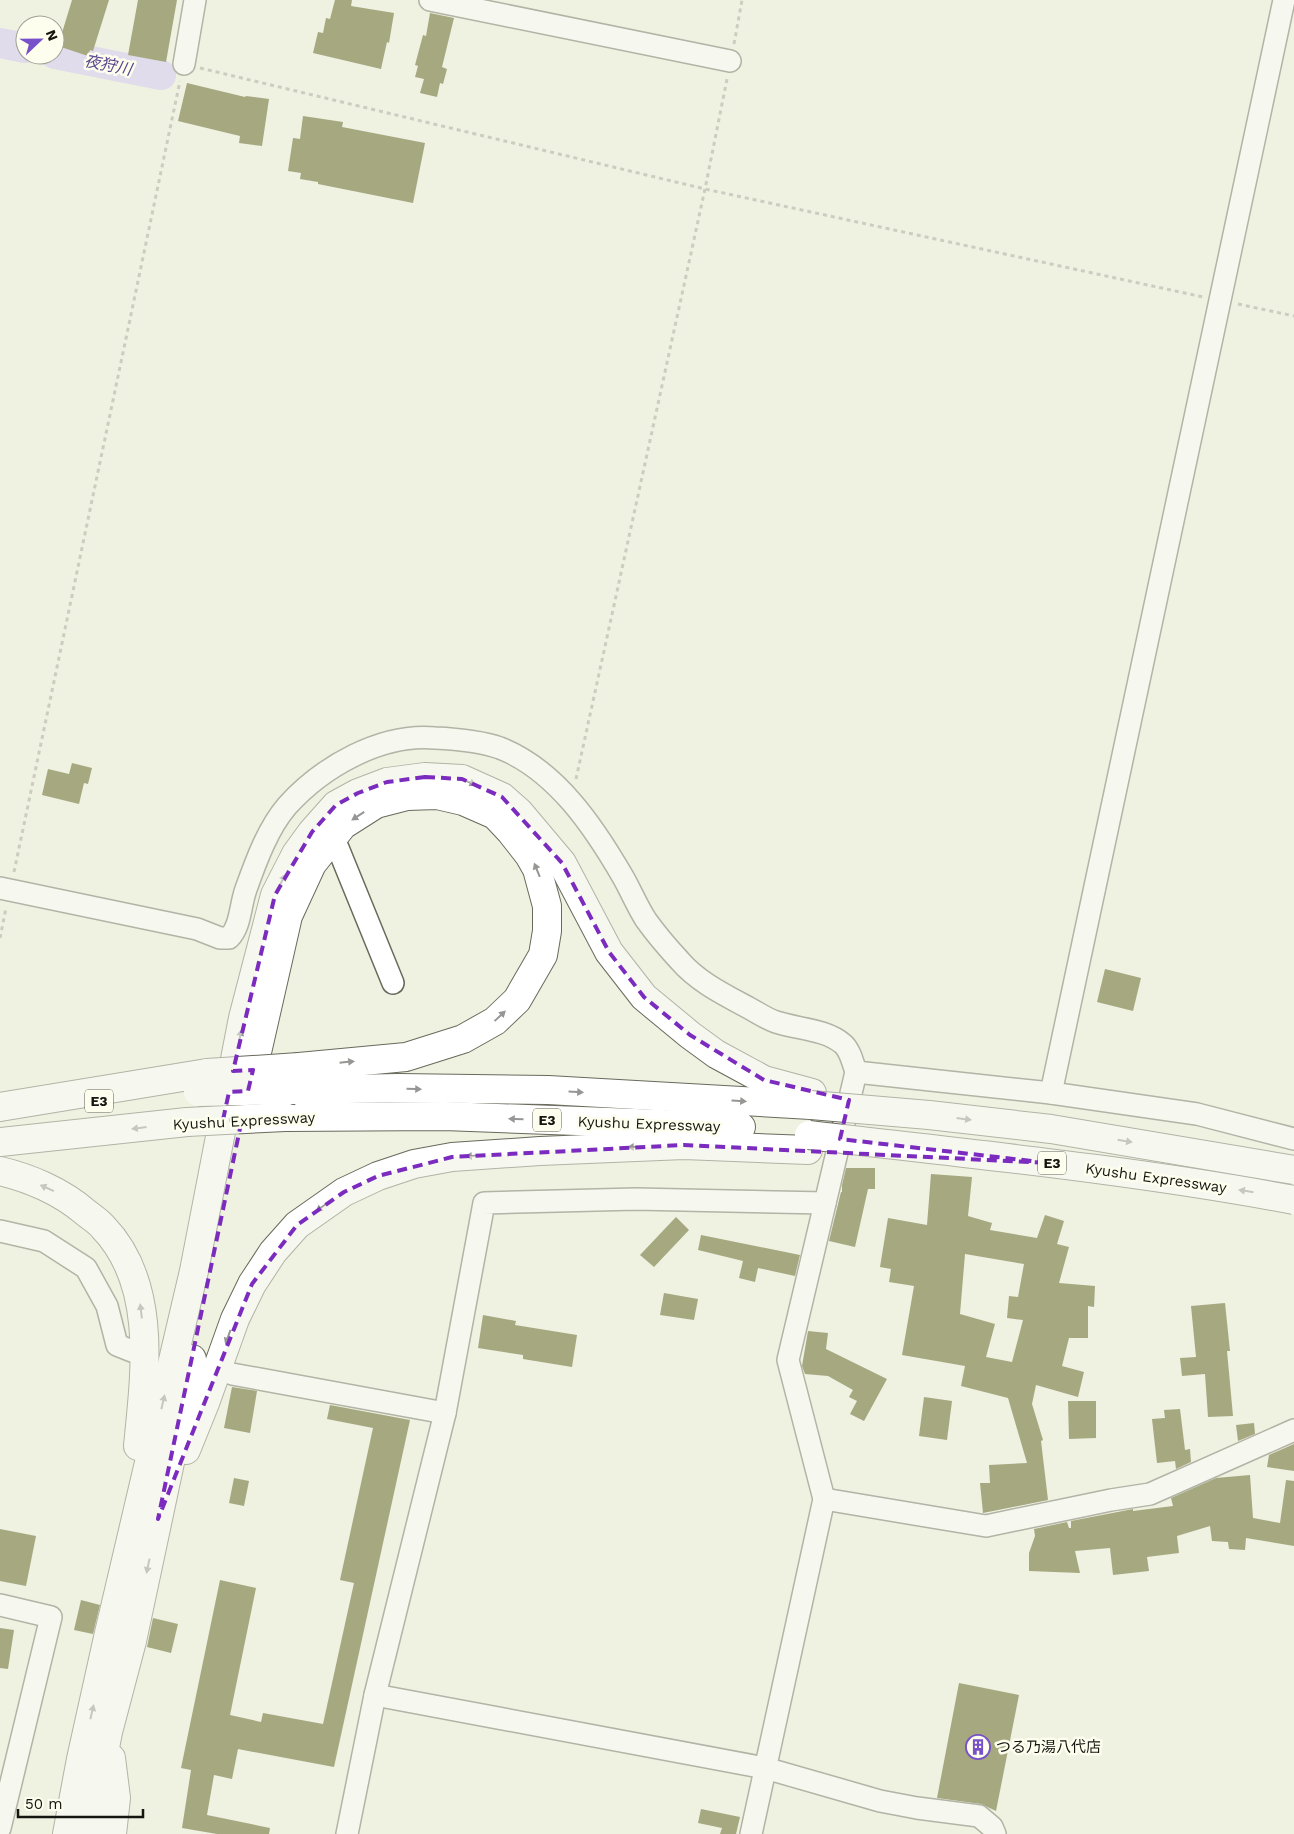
<svg xmlns="http://www.w3.org/2000/svg" width="1294" height="1834" font-family="'Work Sans','Noto Sans JP',sans-serif">
  <style>
    .lines { fill: none; stroke-linecap: round; stroke-linejoin: round }
    .river { stroke: #cec4f5; stroke-width: 30 }
    .building { fill: #4f510b; fill-rule: evenodd }
    .minor-casing { stroke: #696a5c; stroke-width: 24 }
    .highway-casing { stroke: #696a5c; stroke-width: 30 }
    .path { stroke: #a2a397; stroke-width: 3; stroke-dasharray: 4 4; stroke-linecap: butt }
    .minor { stroke: #fff; stroke-width: 21 }
    .highway { stroke: #fff; stroke-width: 28 }
    .highway-bridge-casing { stroke: #696a5c; stroke-width: 30; stroke-linecap: butt }
    .highway-bridge { stroke: #fff; stroke-width: 28 }
    .oneway { fill: #969694 }
    .marked { fill: none; stroke: #7b2cbf; stroke-width: 4; stroke-dasharray: 10 6; stroke-linejoin: round }
    .labels { text-anchor: middle; dominant-baseline: central; stroke-width: 5; stroke-linejoin: round; paint-order: stroke }
    .shield { fill: #fdfeee; stroke: #5b5c53; stroke-width: 1 }
    .shield-label { font-size: 14px; font-weight: bold; fill: #161611 }
    .street-label { font-size: 15px; fill: #161611; stroke: #fdfeee }
    .poi-label { font-size: 15px; fill: #161611; stroke: #fdfeee; text-anchor: start }
    .water-label { font-size: 16px; font-style: italic; fill: #5a458e; stroke: #fdfeee }
  </style>
  <rect width="100%" height="100%" fill="#eff1e1"/>
  <g class="lines">
    <g class="river">
      <path d="M0,43L25,48"/>
      <path d="M55,54L161,75"/>
    </g>
  </g>
  <g class="building">
    <path d="M72,0H109L93,51L90,50L88,56L58,46Z"/>
    <path d="M138,0H177L166,62L128,55Z"/>
    <path d="M335,0H352L351,6L394,13L389,43L387,42L381,69L313,53L318,32L323,33L326,18L330,19Z"/>
    <path d="M430,13L454,18L442,67L447,69L443,84L440,83L437,97L420,93L424,79L415,77L418,66L415,65L423,35L426,36Z"/>
    <path d="M187,83L245,97L246,96L269,99L262,146L239,143L240,136L178,121Z"/>
    <path d="M303,116L343,122L342,127L425,143L413,203L318,184V182L300,179L301,173L288,171L293,138L300,139Z"/>
    <path d="M72,763L92,768L88,784L84,783L79,804L42,795L48,769L69,774Z"/>
    <path d="M1105,969L1141,978L1133,1011L1097,1002Z"/>
    <path d="M846,1168H875V1189H868L855,1247L829,1241L841,1192H842V1185Z"/>
    <path d="M931,1174L972,1177L968,1216L992,1223L990,1230L1037,1238L1045,1215L1064,1221L1057,1244L1069,1247L1059,1283L1095,1286L1094,1307L1088,1306V1338H1069L1062,1366L1084,1372L1078,1397L1036,1385L1032,1404L1043,1440L1041,1441L1048,1500L983,1513L980,1483H990L989,1465L1027,1463L1008,1398L961,1386L965,1366L902,1355L914,1286L889,1282L891,1269L880,1267L888,1218L927,1225ZM965,1254L1024,1264L1018,1297L1009,1296L1007,1318L1023,1320L1012,1362L986,1357L995,1324L960,1314Z"/>
    <path d="M676,1217L689,1230L654,1267L640,1255Z"/>
    <path d="M701,1235L800,1255L795,1276L758,1268L755,1282L739,1278L743,1261L698,1250Z"/>
    <path d="M664,1293L698,1299L694,1320L660,1315Z"/>
    <path d="M1225,1303L1230,1351H1227L1233,1416L1208,1417L1205,1374L1182,1376L1180,1358L1196,1357L1191,1306Z"/>
    <path d="M483,1315L516,1321L515,1325L577,1335L572,1367L523,1359V1355L478,1348Z"/>
    <path d="M808,1331L828,1333L826,1349L887,1379L864,1421L850,1414L857,1401L849,1397L853,1390L828,1376L805,1374L802,1366Z"/>
    <path d="M232,1387L257,1391L250,1433L224,1428Z"/>
    <path d="M924,1397L952,1401L947,1440L919,1436Z"/>
    <path d="M1068,1401H1096V1438L1069,1439Z"/>
    <path d="M330,1405L410,1420L334,1767L238,1749L232,1779L214,1775L207,1815L270,1828L269,1834H217L182,1828L191,1770L181,1768L220,1580L256,1588L230,1715L261,1722L263,1713L323,1724L354,1583L340,1580L373,1428L327,1419Z"/>
    <path d="M1180,1409L1185,1450L1190,1449L1191,1462L1176,1469L1175,1461L1157,1463L1152,1419L1165,1418L1164,1410Z"/>
    <path d="M1254,1423L1255,1434L1238,1441L1236,1425Z"/>
    <path d="M1294,1444V1471L1267,1467L1269,1455Z"/>
    <path d="M1250,1475L1253,1518L1280,1523L1286,1480L1294,1481V1546L1246,1538L1245,1550L1229,1549L1228,1542L1212,1541L1210,1526L1177,1536L1179,1553L1147,1557L1149,1571L1113,1575L1110,1548L1075,1551L1080,1573L1029,1571V1553L1035,1536L1034,1529L1067,1522L1069,1528H1071V1521L1133,1509V1511L1173,1506L1171,1498L1216,1478Z"/>
    <path d="M234,1478L249,1481L244,1506L229,1503Z"/>
    <path d="M0,1529L36,1536L26,1586L0,1581Z"/>
    <path d="M81,1600L100,1605L93,1634L74,1630Z"/>
    <path d="M153,1618L178,1624L171,1653L147,1647Z"/>
    <path d="M0,1628L14,1630L8,1669L0,1668Z"/>
    <path d="M959,1683L1019,1695L996,1811L981,1804L937,1798Z"/>
    <path d="M701,1809L740,1817L736,1834H720L722,1828L698,1823Z"/>
  </g>
  <g class="lines">
    <defs>
      <g id="minor">
        <path d="M430,0L730,61"/>
        <path d="M184,64L195,0"/>
        <path d="M338,848L393,983"/>
        <path d="M0,888L197,929L220,938H229C241,926 240,905 246,889C256,861 268,828 287,806C322,767 381,733 435,738C456,739 480,741 500,748C556,770 594,827 623,877C631,891 637,906 646,920C656,934 668,948 680,961C698,982 725,995 749,1008C758,1013 767,1019 776,1022C797,1029 826,1029 843,1044C850,1050 853,1063 856,1072L788,1360L824,1499L751,1834"/>
        <path d="M856,1072L1051,1093L1197,1114L1294,1139"/>
        <path d="M1051,1093L1284,0"/>
        <path d="M0,1231L44,1241L86,1268L107,1306L117,1345L132,1351"/>
        <path d="M232,1374L445,1413"/>
        <path d="M824,1499L986,1526L1111,1500L1150,1494L1294,1430"/>
        <path d="M0,1605L51,1617L0,1828"/>
        <path d="M375,1695L765,1768L880,1801L917,1808L979,1816L992,1827L995,1834"/>
        <path d="M347,1834L375,1695L445,1413L484,1203L636,1199L825,1203"/>
      </g>
      <g id="highway">
        <path d="M295,1090L399,1088L548,1090L811,1105"/>
        <path d="M248,1092L288,916L312,864L343,825L376,804L407,796L437,795L463,801L495,815L511,832L529,855L537,869L547,906V931L543,955L517,1000L495,1021L463,1039L406,1057L299,1067"/>
        <path d="M0,1107L207,1073"/>
        <path d="M285,1117L444,1116L741,1127"/>
        <path d="M0,1142L187,1122"/>
        <path d="M0,1171C30,1178 62,1192 85,1212C91,1217 98,1221 103,1227C158,1284 145,1374 138,1446"/>
        <path d="M186,1450L205,1403L235,1319L252,1284L273,1252L297,1225L344,1192L378,1176L414,1164L452,1157L540,1151L684,1145L808,1150"/>
        <path d="M111,1758L116,1798L112,1834"/>
        <path d="M67,1834L81,1759L109,1633L194,1271L243,1018L275,895L296,854L312,832L336,805L358,793L387,782L425,777L462,779L502,797L519,812L562,863L609,952L644,997L690,1035L716,1054L764,1080L812,1093"/>
        <path d="M88,1834L108,1732L132,1641L192,1359"/>
      </g>
    </defs>
    <use href="#minor" class="minor-casing"/>
    <use href="#highway" class="highway-casing"/>
    <g class="path">
      <path d="M734,44L742,0"/>
      <path d="M200,68L705,189L1203,297"/>
      <path d="M1238,304L1294,316"/>
      <path d="M576,779L705,189L727,79"/>
      <path d="M14,872L180,81"/>
      <path d="M0,938L6,908"/>
    </g>
    <use href="#minor" class="minor"/>
    <use href="#highway" class="highway"/>
    <defs>
      <g id="highway-bridge">
        <path d="M207,1073L299,1067"/>
        <path d="M198,1092L295,1090"/>
        <path d="M811,1105L929,1115L1051,1129L1294,1170"/>
        <path d="M187,1122L285,1117"/>
        <path d="M809,1135C971,1154 1134,1170 1294,1200"/>
      </g>
    </defs>
    <use href="#highway-bridge" class="highway-bridge-casing"/>
    <use href="#highway-bridge" class="highway-bridge"/>
  </g>
  <defs><path id="oneway-solid" d="M-6-.8H1V-3.2L6.5 0L1 3.2V.8H-6Z" transform="scale(1.25)"/></defs>
  <g class="oneway">
    <use href="#oneway-solid" transform="translate(469 782) rotate(23)"/>
    <use href="#oneway-solid" transform="translate(358 816) rotate(147)"/>
    <use href="#oneway-solid" transform="translate(537 870) rotate(-112)"/>
    <use href="#oneway-solid" transform="translate(282 881) rotate(-62)"/>
    <use href="#oneway-solid" transform="translate(500 1016) rotate(-43)"/>
    <use href="#oneway-solid" transform="translate(240 1037) rotate(-79)"/>
    <use href="#oneway-solid" transform="translate(347 1062) rotate(-6)"/>
    <use href="#oneway-solid" transform="translate(414 1089) rotate(1)"/>
    <use href="#oneway-solid" transform="translate(576 1092) rotate(3)"/>
    <use href="#oneway-solid" transform="translate(739 1101) rotate(4)"/>
    <use href="#oneway-solid" transform="translate(516 1119) rotate(-178)"/>
    <use href="#oneway-solid" transform="translate(964 1119) rotate(7)"/>
    <use href="#oneway-solid" transform="translate(139 1128) rotate(173)"/>
    <use href="#oneway-solid" transform="translate(1125 1141) rotate(9)"/>
    <use href="#oneway-solid" transform="translate(635 1147) rotate(178)"/>
    <use href="#oneway-solid" transform="translate(473 1156) rotate(176)"/>
    <use href="#oneway-solid" transform="translate(47 1188) rotate(-156)"/>
    <use href="#oneway-solid" transform="translate(1246 1191) rotate(-171)"/>
    <use href="#oneway-solid" transform="translate(322 1207) rotate(144)"/>
    <use href="#oneway-solid" transform="translate(141 1311) rotate(-97)"/>
    <use href="#oneway-solid" transform="translate(228 1337) rotate(110)"/>
    <use href="#oneway-solid" transform="translate(163 1402) rotate(-77)"/>
    <use href="#oneway-solid" transform="translate(148 1566) rotate(102)"/>
    <use href="#oneway-solid" transform="translate(92 1712) rotate(-77)"/>
  </g>
  <path d="M0 0H1294V1834H0ZM425,777L462,779L502,797L562,863L609,952L644,997L690,1035L764,1080L849,1100L840,1139L1049,1163L684,1145L452,1157L378,1176L344,1192L297,1225L252,1284L158,1519L242,1119L223,1120L229,1092L248,1091L253,1070L233,1071L275,895L312,832L336,805L358,793L387,782Z" fill="#eff1e1" fill-opacity=".55" fill-rule="evenodd"/>
  <path class="marked" d="M425,777L462,779L502,797L562,863L609,952L644,997L690,1035L764,1080L849,1100L840,1139L1049,1163L684,1145L452,1157L378,1176L344,1192L297,1225L252,1284L158,1519L242,1119L223,1120L229,1092L248,1091L253,1070L233,1071L275,895L312,832L336,805L358,793L387,782Z"/>
  <defs>
    <symbol id="building-ring" viewBox="-11 -11 22 22"><circle r="9.5" fill="#fdfeee" stroke="#7850c9" stroke-width="1.5"/><path d="M-4-6H4V6H1V3H-1V6H-4ZM-2.5-4.3h1.7v1.8h-1.7ZM.8-4.3h1.7v1.8H.8ZM-2.5-1h1.7V.8h-1.7ZM.8-1h1.7V.8H.8Z" fill="#7850c9"/></symbol>
  </defs>
  <g fill-rule="evenodd">
    <use href="#building-ring" x="964" y="1733" width="28" height="28"/>
  </g>
  <g class="labels">
    <g class="shield">
      <rect x="85" y="1089.5" width="28" height="23" rx="4"/>
      <rect x="533" y="1108.5" width="28" height="23" rx="4"/>
      <rect x="1038" y="1151.5" width="28" height="23" rx="4"/>
    </g>
    <g class="shield-label">
      <text x="99" y="1101">E3</text>
      <text x="547" y="1120">E3</text>
      <text x="1052" y="1163">E3</text>
    </g>
    <g class="street-label">
      <text transform="translate(244 1121) rotate(-3)">Kyushu Expressway</text>
      <text transform="translate(649 1124) rotate(2)">Kyushu Expressway</text>
      <text transform="translate(1156 1178) rotate(8)">Kyushu Expressway</text>
    </g>
    <g class="poi-label">
      <text x="996" y="1747">つる乃湯八代店</text>
    </g>
    <g class="water-label">
      <text transform="translate(108 65) rotate(11)">夜狩川</text>
    </g>
  </g>
  <g transform="translate(40 40) rotate(68)"><circle r="24" fill="#fdfeee" stroke="#a1a196"/>
  <path d="M0-4L9 19L0 12L-9 19Z" fill="#7850c9"/>
  <text y="-8" font-size="14" font-weight="bold" text-anchor="middle" fill="#161611">N</text>
  </g>
  <path d="M18 1809v8h125v-8" fill="none" stroke="#161611" stroke-width="2.5"/>
  <text x="25" y="1809" font-size="15" fill="#161611" stroke="#fdfeee" stroke-width="4" paint-order="stroke">50 m</text>
</svg>
